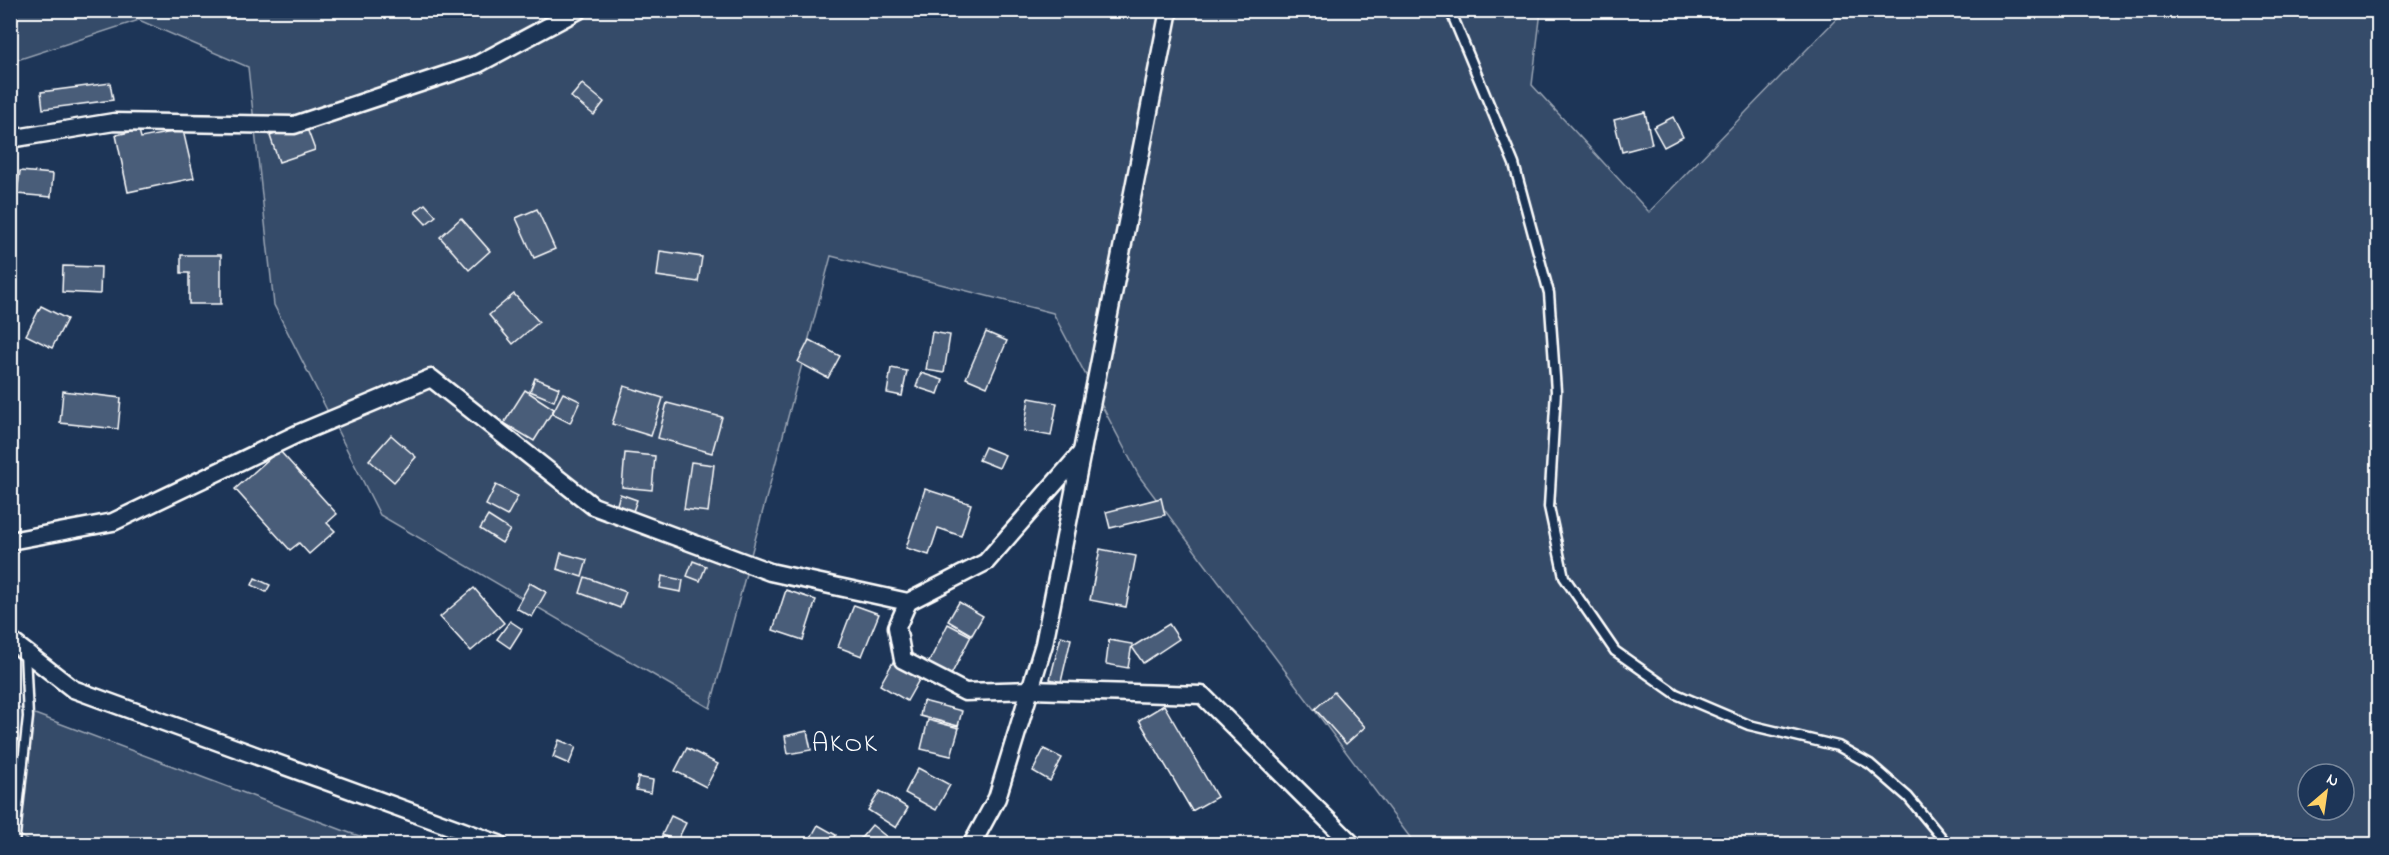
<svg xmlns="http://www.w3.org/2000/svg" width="2389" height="855" font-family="'Indie Flower',sans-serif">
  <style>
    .green { fill: #364b69; stroke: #9aa5b4; stroke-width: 1.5; fill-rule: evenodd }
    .building { fill: #4a5d79; stroke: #fff; stroke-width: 1.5 }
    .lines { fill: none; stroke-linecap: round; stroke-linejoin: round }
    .lane-casing { stroke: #fff; stroke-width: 13 }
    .street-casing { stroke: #fff; stroke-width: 21 }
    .lane { stroke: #1d3557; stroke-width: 8 }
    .street { stroke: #1d3557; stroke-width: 16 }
    .labels { text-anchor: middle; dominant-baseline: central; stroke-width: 4.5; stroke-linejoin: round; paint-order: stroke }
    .quarter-label { font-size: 27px; letter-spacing: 1.5px; fill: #fff; stroke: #1d3557 }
  </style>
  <rect width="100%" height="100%" fill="#1d3557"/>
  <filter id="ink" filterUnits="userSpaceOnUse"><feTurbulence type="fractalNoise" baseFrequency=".0167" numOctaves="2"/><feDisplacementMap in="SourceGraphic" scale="12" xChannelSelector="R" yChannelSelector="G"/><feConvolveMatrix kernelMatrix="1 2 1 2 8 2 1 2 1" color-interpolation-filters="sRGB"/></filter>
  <g filter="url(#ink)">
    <g class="green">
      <path d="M10,11H1541L1532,85L1649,212L1844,11H2378V844H1415L1139,476L1053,313L831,256L710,708L380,515L274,305L248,67L139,20L11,62ZM2308,774H2344V810H2308Z"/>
      <path d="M11,705L350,833L386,844H33L11,830Z"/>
    </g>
    <g class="building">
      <path d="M110,83L113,100L43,109L41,92Z"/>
      <path d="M582,84L604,102L594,115L571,97Z"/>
      <path d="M1645,112L1652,144L1622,152L1614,120Z"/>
      <path d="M1673,117L1683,137L1664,147L1653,127Z"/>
      <path d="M305,123L315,150L279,162L270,136Z"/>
      <path d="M139,130L141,138L183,130L194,178L128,192L116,135Z"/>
      <path d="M20,171L53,174L51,197L17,194Z"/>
      <path d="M425,204L436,216L426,224L415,212Z"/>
      <path d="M537,209L555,249L534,258L516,218Z"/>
      <path d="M461,218L490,251L469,270L440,237Z"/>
      <path d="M660,251L702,257L698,282L657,276Z"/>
      <path d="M181,255H221V304H189V273H181Z"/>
      <path d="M63,266L101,267L100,294L62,292Z"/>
      <path d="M514,294L539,322L513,344L489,315Z"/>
      <path d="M41,306L67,319L52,348L26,335Z"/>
      <path d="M932,332L950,335L944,373L926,370Z"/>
      <path d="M986,332L1007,341L987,387L966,378Z"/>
      <path d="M809,340L840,356L828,378L798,362Z"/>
      <path d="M891,368L907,371L902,396L887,393Z"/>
      <path d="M921,373L943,380L938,394L916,387Z"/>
      <path d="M535,378L559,388L554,401L530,391Z"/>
      <path d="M624,386L663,398L651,436L612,424Z"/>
      <path d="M525,390L554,409L534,441L504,423Z"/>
      <path d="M63,391L121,398L118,429L60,423Z"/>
      <path d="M563,393L580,401L570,423L552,414Z"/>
      <path d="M1029,398L1057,403L1051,436L1024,431Z"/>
      <path d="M667,403L722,417L712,453L658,438Z"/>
      <path d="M391,435L416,457L394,482L369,460Z"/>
      <path d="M985,447L1005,455L999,468L979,460Z"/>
      <path d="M279,450L337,514L327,523L335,531L309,554L299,543L290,550L235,489Z"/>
      <path d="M625,453L655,456L652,490L622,487Z"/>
      <path d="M691,462L714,465L708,512L684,509Z"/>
      <path d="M496,485L518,496L507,516L486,505Z"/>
      <path d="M925,489L971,504L961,536L938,528L929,555L906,548Z"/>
      <path d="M620,494L637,500L632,514L616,508Z"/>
      <path d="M1161,498L1165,515L1110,528L1106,512Z"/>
      <path d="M488,516L510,530L502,543L480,529Z"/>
      <path d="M1100,549L1136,556L1126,607L1090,600Z"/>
      <path d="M561,553L587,560L582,577L557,569Z"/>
      <path d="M693,561L706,566L700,581L687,576Z"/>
      <path d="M662,576L683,580L681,592L660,588Z"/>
      <path d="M585,577L626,592L620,608L580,593Z"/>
      <path d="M255,578L270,585L266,592L252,585Z"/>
      <path d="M530,583L546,592L532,617L516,608Z"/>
      <path d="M474,588L504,623L471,651L440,617Z"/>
      <path d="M786,590L816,600L803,640L773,630Z"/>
      <path d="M959,602L983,616L972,635L948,621Z"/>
      <path d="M854,605L879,614L862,656L838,647Z"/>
      <path d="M510,621L522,629L510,648L497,639Z"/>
      <path d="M948,624L971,636L951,675L928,664Z"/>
      <path d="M1169,624L1179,639L1143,663L1132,647Z"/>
      <path d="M1061,636L1071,639L1061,682L1050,679Z"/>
      <path d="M1109,640L1132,644L1128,668L1106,664Z"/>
      <path d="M893,662L920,678L907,701L880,685Z"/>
      <path d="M1334,692L1365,727L1346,744L1315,709Z"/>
      <path d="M923,701L962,711L958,726L920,716Z"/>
      <path d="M1164,705L1217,797L1192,811L1139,720Z"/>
      <path d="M928,720L959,728L951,756L921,749Z"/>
      <path d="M807,731L811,750L788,754L785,736Z"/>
      <path d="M559,740L576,747L569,764L553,757Z"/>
      <path d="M687,748L718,764L706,787L675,771Z"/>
      <path d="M1044,749L1062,758L1050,781L1033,771Z"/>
      <path d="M918,768L950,785L936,810L905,793Z"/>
      <path d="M638,777L653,780L651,793L636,790Z"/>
      <path d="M880,791L908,808L896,828L868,810Z"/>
      <path d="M671,816L686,823L677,841L662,835Z"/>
      <path d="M818,825L836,835L831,844H816L809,841Z"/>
      <path d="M872,825L893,842L891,844H856Z"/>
    </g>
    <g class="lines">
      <defs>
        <g id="lane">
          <path d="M1450,10L1514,164L1549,293L1556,391L1549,507L1564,577L1615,651L1676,694L1749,725L1838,746L1870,764L1908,797L1947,844"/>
          <path d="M14,844L28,717L25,652"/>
        </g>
        <g id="street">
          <path d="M10,139L114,122L294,125L478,64L579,10"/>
          <path d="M10,541L113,522L297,434L431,378L593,506L770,572L908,602L986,562L1082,452"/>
          <path d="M908,602L897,627L903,660L965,692L1030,690L1202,695L1352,844"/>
          <path d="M10,640L73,689L499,844"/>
          <path d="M972,844L997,798L1044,644L1169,10"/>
        </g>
      </defs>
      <use href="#lane" class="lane-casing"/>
      <use href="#street" class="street-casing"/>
      <use href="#lane" class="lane"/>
      <use href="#street" class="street"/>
    </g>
  </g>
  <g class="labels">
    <g class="quarter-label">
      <text x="845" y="744">AKOK</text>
    </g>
  </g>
  <rect width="2389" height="855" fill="none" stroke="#1d3557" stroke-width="36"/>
  <rect x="18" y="18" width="2353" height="819" fill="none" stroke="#fff" stroke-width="2" filter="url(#ink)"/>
  <g transform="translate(2326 792) rotate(29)"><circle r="28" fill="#1d3557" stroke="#77869a" stroke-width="1.5"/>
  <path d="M0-4.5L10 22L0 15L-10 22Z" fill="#ffd166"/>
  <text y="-9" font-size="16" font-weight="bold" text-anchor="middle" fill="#ffffff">N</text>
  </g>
</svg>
